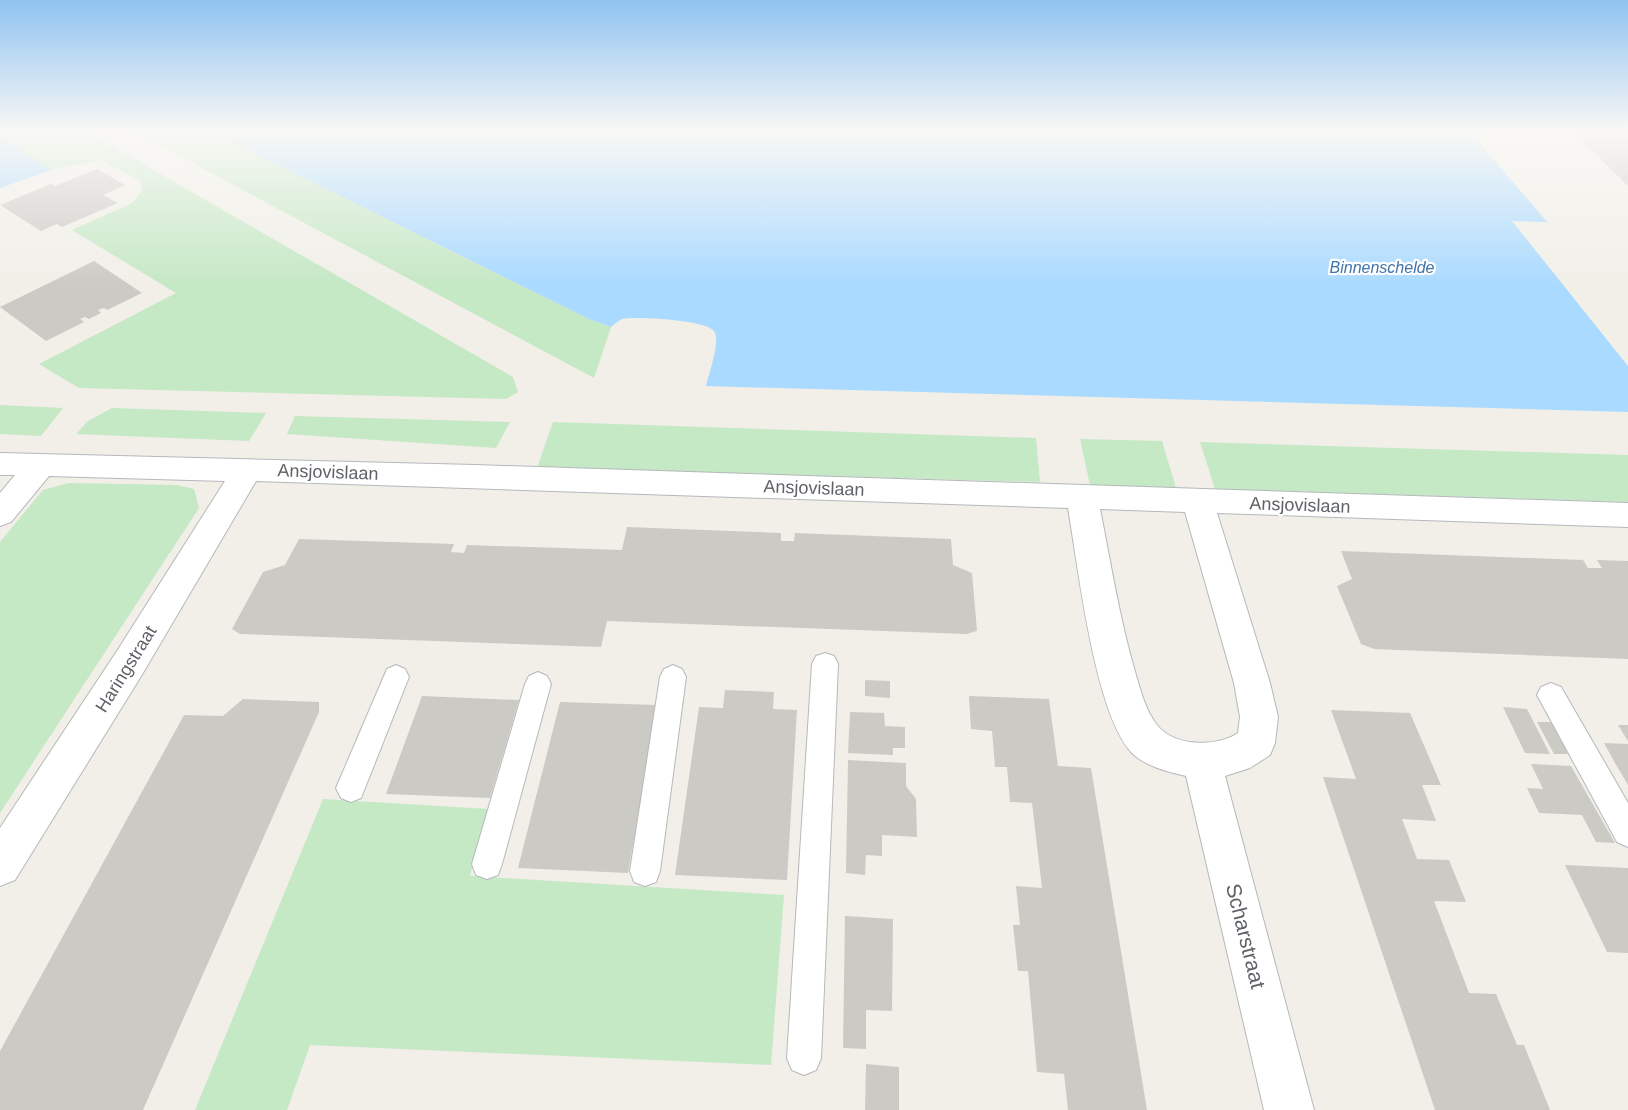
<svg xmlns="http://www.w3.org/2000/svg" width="1628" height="1110" font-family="Helvetica,sans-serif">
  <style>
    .green { fill: #c5e8c5 }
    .water { fill: #aadaff }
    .building { fill: #cccac5 }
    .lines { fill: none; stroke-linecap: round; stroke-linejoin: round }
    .service-casing { stroke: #b5b8bc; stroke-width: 2 }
    .minor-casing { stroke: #b5b8bc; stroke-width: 2 }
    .service { fill: #fff; fill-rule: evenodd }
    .minor { fill: #fff; fill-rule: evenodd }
    .labels { text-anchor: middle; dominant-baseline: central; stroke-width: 4.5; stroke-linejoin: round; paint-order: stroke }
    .far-water-label { font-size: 16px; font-style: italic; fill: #4174aa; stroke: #fff }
    .street-label { font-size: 18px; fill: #5f6368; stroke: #fff }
    .near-street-label { font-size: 21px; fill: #5f6368; stroke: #fff }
  </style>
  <rect width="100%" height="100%" fill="#f1efe8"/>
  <g class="green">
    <path d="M0,130H84L513,377L518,392L506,399L79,388L39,364L176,293L72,230L132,203L141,192V181L101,160L51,170L0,137Z"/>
    <path d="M131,130H207L589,319L611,327L594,378Z"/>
    <path d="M0,405L63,408L41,436L0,434Z"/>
    <path d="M112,408L266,413L249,441L76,434L88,421Z"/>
    <path d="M295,416L510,422L496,448L287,434Z"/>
    <path d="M553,422L1036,438L1040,482L537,468Z"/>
    <path d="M1080,439L1162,441L1176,488L1090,485Z"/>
    <path d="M1200,442L1628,455V502L1215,489Z"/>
    <path d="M69,483L177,485L194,489L199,508L0,813V542L43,490Z"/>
    <path d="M323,799L488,809L470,876L784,895L771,1065L310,1045L287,1110H195Z"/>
  </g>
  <g class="water">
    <path d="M207,130H1472L1482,146L1547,222L1512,221L1628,366V412L706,386C709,373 721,341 714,331C706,320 636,316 622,319C619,320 614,325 611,327L589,319Z"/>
    <path d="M0,137L51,170L0,188Z"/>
  </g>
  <g class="building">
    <path d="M1571,130H1628V186L1621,179Z"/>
    <path d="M97,169L125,185L103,195L118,203L62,227L57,224L41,231L0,205L51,184L55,186Z"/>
    <path d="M94,261L142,293L107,310L104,308L98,310L101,313L89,319L85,317L80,319L84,322L46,341L0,307Z"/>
    <path d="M627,527L781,533V541H794L795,533L951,539L953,565L972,573L977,631L966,634L607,621L601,647L240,634L232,629L263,572L285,565L299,539L454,544L451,552L464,553L467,545L622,550Z"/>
    <path d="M1341,551L1583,560L1588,568H1602L1597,560L1628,561V659L1374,649L1361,644L1337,586L1352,579Z"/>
    <path d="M865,680L890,681V698L865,696Z"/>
    <path d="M725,690L774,692L773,709L797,710L787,880L675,875L699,707L723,708Z"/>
    <path d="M422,696L519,700L490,798L386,794Z"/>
    <path d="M969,696L1049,699L1058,766L1091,768L1147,1110H1068L1064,1074L1037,1072L1028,971H1018L1013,925H1020L1016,886L1042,888L1032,803L1010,802L1007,767H995L992,731L971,729Z"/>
    <path d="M243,699L319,702V712L143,1110H0V1051L184,715L223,716Z"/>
    <path d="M560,702L657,705L628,873L518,868Z"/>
    <path d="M1503,707L1527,709L1550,754L1525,753Z"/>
    <path d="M1331,710L1410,713L1441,785H1422L1436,821L1402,819L1417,859L1449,860L1466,902L1434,901L1469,993L1496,994L1517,1045H1524L1550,1110H1435L1323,777L1356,779Z"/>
    <path d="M850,712L884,713L885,726L905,727V748H893V755L848,753Z"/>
    <path d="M1537,722H1551L1568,754H1554Z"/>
    <path d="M1618,725H1628V741Z"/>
    <path d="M1604,743L1628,744V785L1615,763Z"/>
    <path d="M848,760L906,763V786L916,799L917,837L882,835V856L866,855L865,875L846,873Z"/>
    <path d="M1531,764L1571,766L1615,843L1596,842L1582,815L1539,813L1527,788L1543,789Z"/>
    <path d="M1565,865L1628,868V953L1607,952Z"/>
    <path d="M845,916L893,919L892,1011L866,1010V1049L843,1048Z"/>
    <path d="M866,1064L899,1067V1110H865Z"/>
  </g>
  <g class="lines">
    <defs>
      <g id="service">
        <path d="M825,653L834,656L838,664L821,1058L816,1070L804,1075L792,1070L787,1058L812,664L816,656Z"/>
        <path d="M396,665L405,669L409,677L361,798L351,802L341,798L336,788L387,669Z"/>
        <path d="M673,665L682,669L686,677L660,871L656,882L645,886L634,882L630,871L660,677L664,669Z"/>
        <path d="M538,672L547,676L551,684L502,864L498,875L487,879L476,875L472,864L525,684L529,676Z"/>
        <path d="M1551,683L1561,687L1628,803V847L1617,842L1537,695L1541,687Z"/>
      </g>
      <path id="minor" d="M0,453L475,465L1628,503V527L1217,513L1270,683L1278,717L1275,743L1270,755L1250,768L1225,776L1314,1110H1264L1186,776C1168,772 1144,766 1131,752C1094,711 1078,565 1068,508L256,481L143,673L15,880L0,886V828L117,651L225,481L49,476L11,522L0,526V493L15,475H0ZM1100,509L1185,512L1234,683L1240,717L1238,733C1217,747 1174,747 1157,725C1146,711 1141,692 1136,675C1120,621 1111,564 1100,509Z"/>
    </defs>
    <use href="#service" class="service-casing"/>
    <use href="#minor" class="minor-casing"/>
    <use href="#service" class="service"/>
    <use href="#minor" class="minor"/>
  </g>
  <linearGradient id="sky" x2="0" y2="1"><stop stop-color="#8fc3f1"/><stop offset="0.46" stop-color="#f9f8f5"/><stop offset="1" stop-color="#f9f8f5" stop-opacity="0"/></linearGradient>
  <rect width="1628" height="285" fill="url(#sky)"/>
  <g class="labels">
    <g class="far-water-label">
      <text x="1382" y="267">Binnenschelde</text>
    </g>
    <g class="street-label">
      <text transform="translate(328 472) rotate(2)">Ansjovislaan</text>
      <text transform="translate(814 488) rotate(2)">Ansjovislaan</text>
      <text transform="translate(1300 505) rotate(2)">Ansjovislaan</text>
      <text transform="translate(126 669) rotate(-58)">Haringstraat</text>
    </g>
    <g class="near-street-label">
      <text transform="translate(1246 936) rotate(76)">Scharstraat</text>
    </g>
  </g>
</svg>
